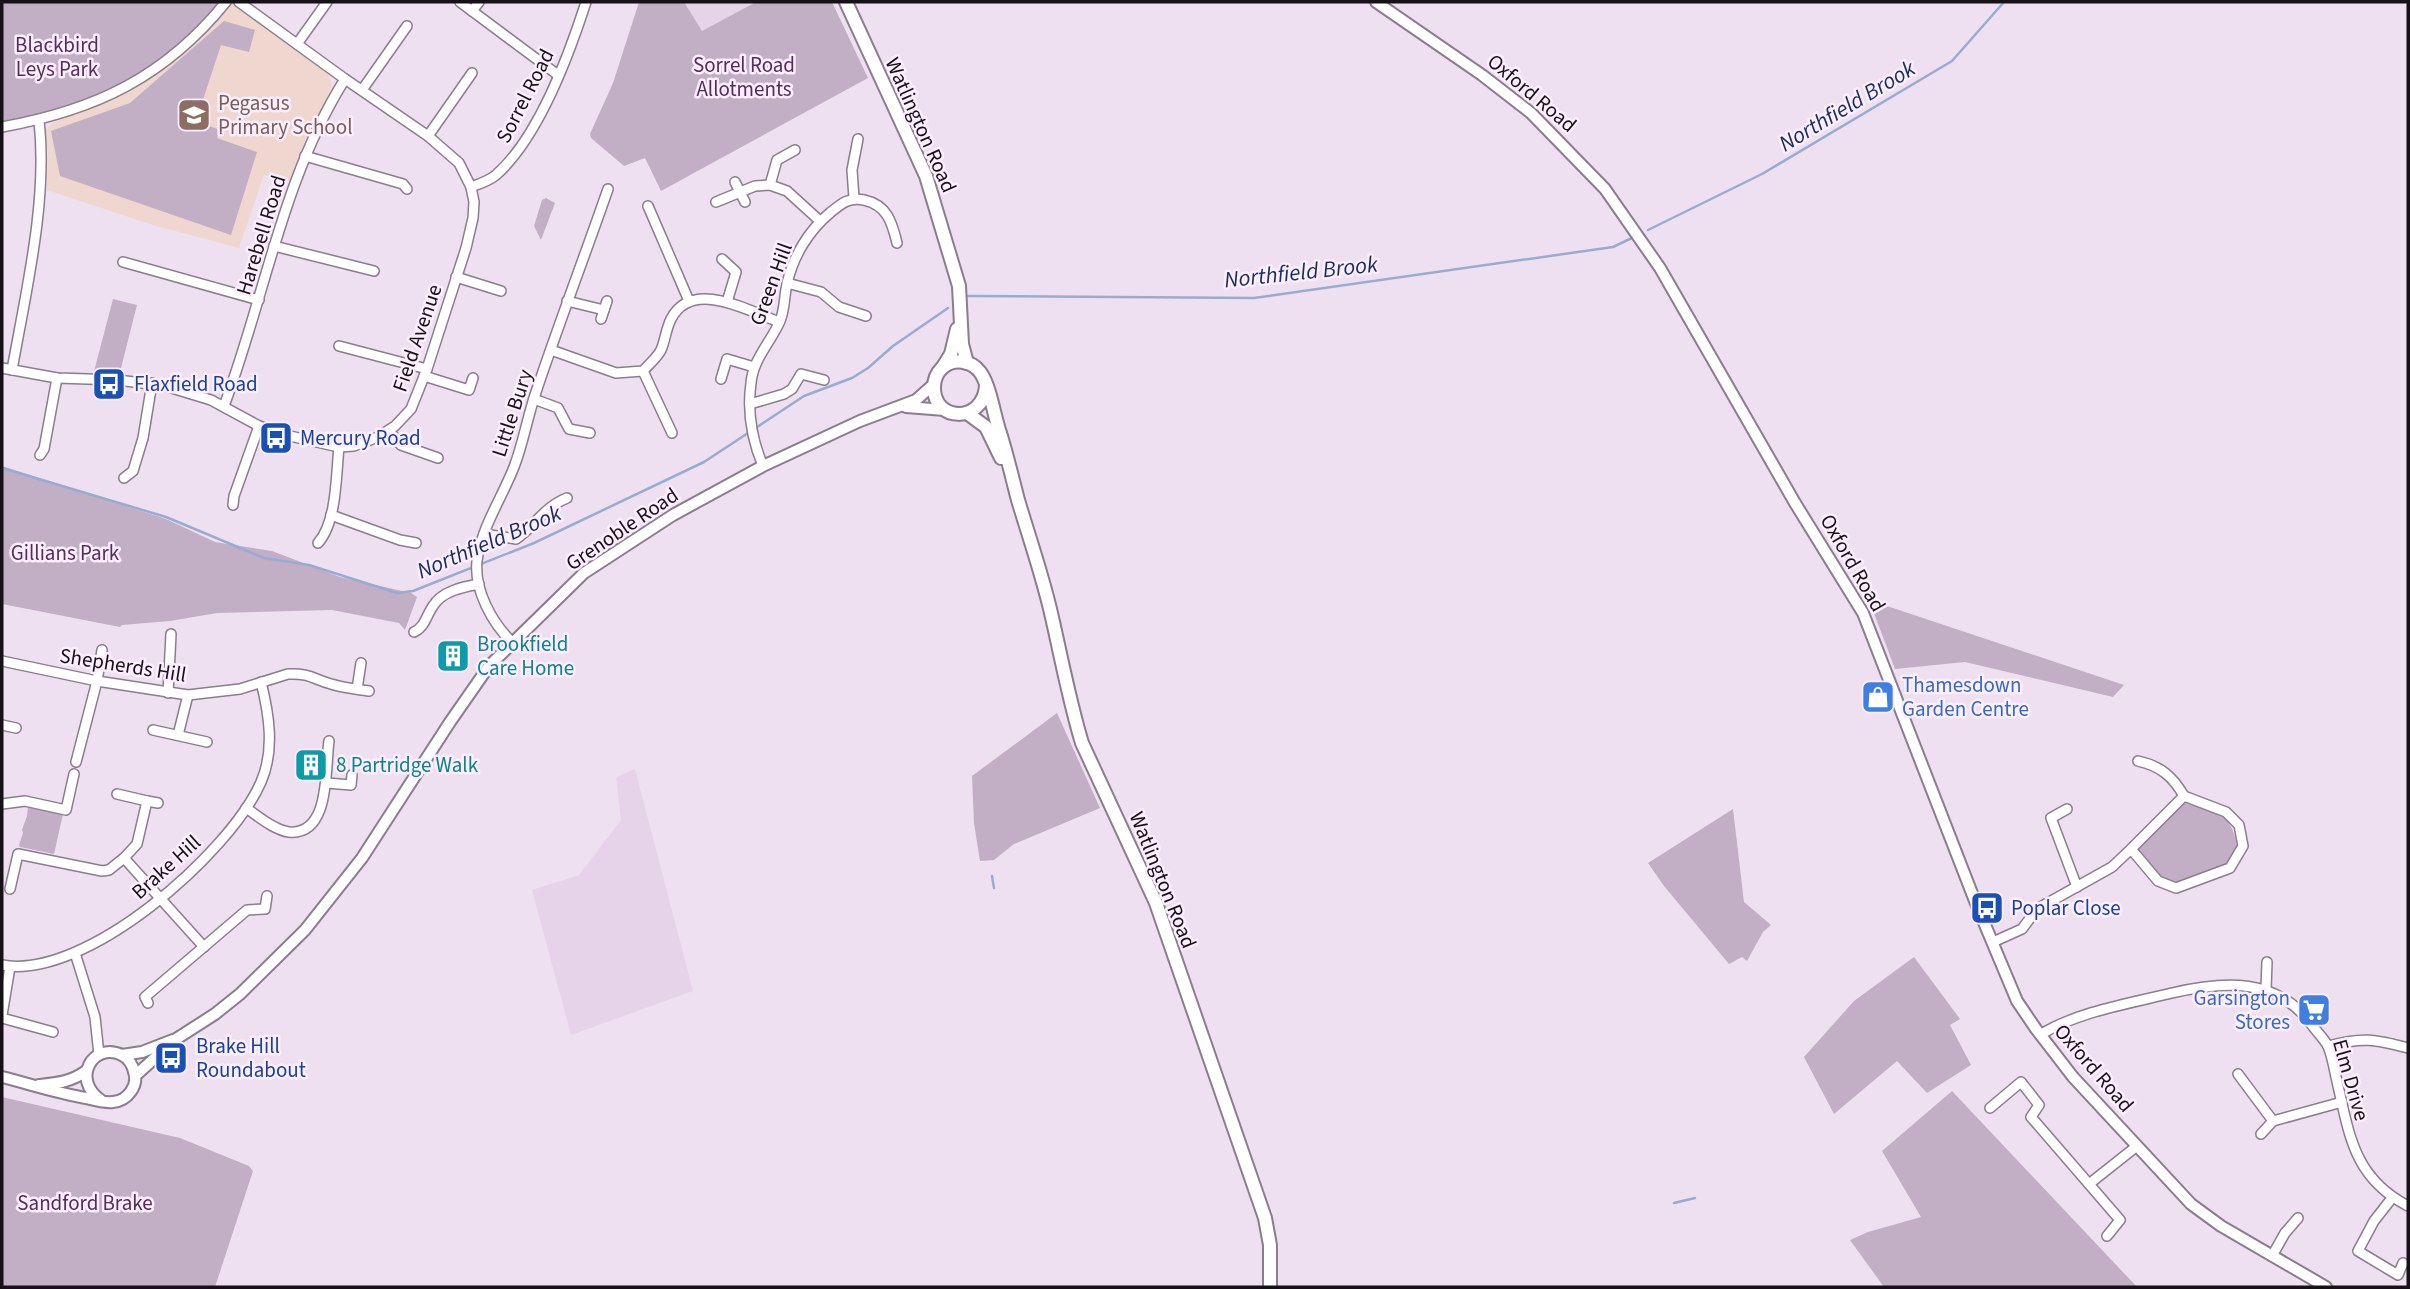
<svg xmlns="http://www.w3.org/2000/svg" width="2410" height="1289" font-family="'Source Sans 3',sans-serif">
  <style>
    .built { fill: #e6d3e9 }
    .education { fill: #efd6cf }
    .green { fill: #c2aec5 }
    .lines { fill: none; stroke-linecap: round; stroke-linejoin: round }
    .stream { stroke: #97acd0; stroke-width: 2.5 }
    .minor-casing { stroke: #8a7d8c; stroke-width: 12 }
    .tertiary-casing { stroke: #8a7d8c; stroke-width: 14 }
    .secondary-casing { stroke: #8a7d8c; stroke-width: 16 }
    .minor { stroke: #fff; stroke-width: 9 }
    .tertiary { stroke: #fff; stroke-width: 10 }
    .secondary { stroke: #fff; stroke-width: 12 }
    .labels { text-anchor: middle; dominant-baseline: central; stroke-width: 5; stroke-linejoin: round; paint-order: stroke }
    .park-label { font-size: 21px; fill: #542e5a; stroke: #fceefe }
    .street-label { font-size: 21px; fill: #161117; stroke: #fceefe }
    .education-label { font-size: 21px; fill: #785e54; stroke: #fceefe; text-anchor: start }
    .transit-label { font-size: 21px; fill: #164399; stroke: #fceefe; text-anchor: start }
    .culture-label { font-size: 21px; fill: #0d838f; stroke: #fceefe; text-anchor: start }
    .shop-label { font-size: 21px; fill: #366cbe; stroke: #fceefe; text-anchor: start }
    .water-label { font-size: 23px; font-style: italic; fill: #152f5c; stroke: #fceefe }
  </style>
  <rect width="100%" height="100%" fill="#efe0f1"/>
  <g class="built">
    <path d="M684,2H756L702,31Z"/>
    <path d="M635,769L693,991L571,1035L532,890L579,875L621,820L616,777Z"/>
  </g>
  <path class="education" d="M226,2H239L297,44L328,74L332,85L294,183L264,175L239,248L153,225L47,190L48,150L45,132L50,125L87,105Z"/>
  <g class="green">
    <path d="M2,2H226L188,43L125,89L2,127Z"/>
    <path d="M639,2H684L702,31L756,2H832L868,78L661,191L645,158L624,166L591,138L590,134L613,83Z"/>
    <path d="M224,21L255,30L249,52L221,45L196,121L220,130L217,138L257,152L231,235L60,176L51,131L130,103Z"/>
    <path d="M546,198L555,203L541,240L534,226L542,200Z"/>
    <path d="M113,299L137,305L118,380L92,379Z"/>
    <path d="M2,466L166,519L215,542L272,551L340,577L411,593L417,597L405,630L399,623L332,610L217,613L170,621L122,625L120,627L2,604Z"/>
    <path d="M1869,600L2124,685L2113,697L1965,662L1895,669Z"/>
    <path d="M1057,713L1100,808L1014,844L994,860L980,861L974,823L972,776Z"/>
    <path d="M2186,803C2216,814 2231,811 2237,846L2226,864L2175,885L2160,879L2139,851L2137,844L2179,804Z"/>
    <path d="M28,806L63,814L54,854L20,847L19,845L23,833L22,830L27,816Z"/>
    <path d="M1733,809L1744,902L1771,925L1763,932L1747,961L1742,957L1729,964L1664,886L1648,863Z"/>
    <path d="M1914,957L1960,1019L1950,1025L1971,1065L1927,1093L1897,1061L1834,1114L1804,1057L1854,1001Z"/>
    <path d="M1952,1091L2137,1287H1884L1850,1240L1868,1232L1921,1217L1882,1151Z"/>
    <path d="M2,1097L180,1138L249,1166L253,1171L215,1287H2Z"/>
  </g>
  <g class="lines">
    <g class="stream">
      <path d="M1648,230L1762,174L1952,61L2004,2"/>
      <path d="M968,296L1254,298L1613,247L1634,237"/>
      <path d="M2,468L166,517L264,558L309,565L397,593L413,591L534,543L704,462L804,396L852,378L868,368L893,346L948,308"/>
      <path d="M992,876L994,888"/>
      <path d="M1674,1203L1695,1198"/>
    </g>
    <defs>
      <g id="minor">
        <path d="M460,2L558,75"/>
        <path d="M472,11L479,2"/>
        <path d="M297,44L327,2"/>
        <path d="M362,90L407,26"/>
        <path d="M2,127C96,110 165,77 226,2"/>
        <path d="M428,136L472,73"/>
        <path d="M795,150L777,160L770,185L787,191L820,221"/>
        <path d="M305,156L403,184L407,189"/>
        <path d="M735,182L745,202"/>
        <path d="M471,187C479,184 489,181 496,175C538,138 569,55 586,2"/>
        <path d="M854,198L852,170L858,139"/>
        <path d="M716,202L755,186L770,185"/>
        <path d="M648,206L689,301"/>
        <path d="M274,246L374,271"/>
        <path d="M722,259L736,272L727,302"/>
        <path d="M123,262L259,300"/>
        <path d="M456,277L501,291"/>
        <path d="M787,283L821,292L839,307L866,316"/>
        <path d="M567,301L604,310"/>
        <path d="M601,319L607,301"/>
        <path d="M339,346L427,369"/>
        <path d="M551,350L616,373L643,371C648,365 657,358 661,350C665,341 666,329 671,319C692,278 749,311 779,322"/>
        <path d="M2,368L57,378L118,380L165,386L211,400L259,426L281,434L339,447L354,446L378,437L395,426L411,409L427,369L466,248L473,218L474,202L471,187L459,163L428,136L345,79L239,2"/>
        <path d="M12,370C26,291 48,200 39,121"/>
        <path d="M643,371L672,433"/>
        <path d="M424,376L469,390L473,378"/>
        <path d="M721,379L727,359L754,367"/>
        <path d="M534,399L558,408L569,429L590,433"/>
        <path d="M750,404L784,394L792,389L801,374L824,380"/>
        <path d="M224,406C265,297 282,179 345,79"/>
        <path d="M389,431L401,445L438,458"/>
        <path d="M40,455L44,449L57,378"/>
        <path d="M763,466C752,440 747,412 751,383C753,359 771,342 780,321C785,309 784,297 787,284C793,256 809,230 831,212C842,203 849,197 864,200C887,205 892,222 897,243"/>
        <path d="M124,478L133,471L143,438L152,383"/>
        <path d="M233,505L234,496L259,426"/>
        <path d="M331,515L400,540L416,543"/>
        <path d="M484,534L516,539C535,526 544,507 567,498"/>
        <path d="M318,543C337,522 336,475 339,447"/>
        <path d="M414,632C425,627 426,616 433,606C442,591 463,587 479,584"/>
        <path d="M512,642C492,623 474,590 477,561C481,528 502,498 514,467C523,444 527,419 535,395C558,326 584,258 608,189"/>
        <path d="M2,661L97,681L188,695L240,689L288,674C310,673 313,679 331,684C343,688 357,689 369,691"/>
        <path d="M357,689L361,663"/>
        <path d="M168,693L171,634"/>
        <path d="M2,725L16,728"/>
        <path d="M153,730L207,742"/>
        <path d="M178,735L188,695"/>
        <path d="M2138,761C2161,766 2173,777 2184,796"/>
        <path d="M76,762L97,681L102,650"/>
        <path d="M327,783L351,785L352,775"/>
        <path d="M117,794L147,801L137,844L124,858"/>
        <path d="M147,801L158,803"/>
        <path d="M2,804L25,801L66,810L74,774"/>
        <path d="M246,808C258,816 274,830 289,832C331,836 325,767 329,741"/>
        <path d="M2067,809L2051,818L2077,887"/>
        <path d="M10,889L18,854L102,871L109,870L124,858L204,947"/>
        <path d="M1993,942L2022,929L2037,909L2112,867L2131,849L2158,881L2176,888L2230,868L2243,846L2239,825L2226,812L2184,796L2131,849"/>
        <path d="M75,953L95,1017L99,1055"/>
        <path d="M2,965C85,981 230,853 261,782C275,750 269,714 261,682"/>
        <path d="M2266,989L2267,962"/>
        <path d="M148,1003L145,997L247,910L265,909L267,896"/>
        <path d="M2,1015L10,967"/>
        <path d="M2,1018L53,1032"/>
        <path d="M2040,1035C2076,1012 2131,1003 2172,993C2224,981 2277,977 2312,1025C2317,1032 2324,1039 2328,1046C2332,1056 2334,1067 2336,1077C2349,1132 2352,1177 2408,1206"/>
        <path d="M2328,1046C2362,1037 2375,1039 2408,1048"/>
        <path d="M2238,1074L2273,1121L2342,1102"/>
        <path d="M1990,1108L2021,1082L2039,1105L2031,1117L2120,1220L2107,1236"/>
        <path d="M2261,1134L2273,1121"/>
        <path d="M2089,1184L2137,1146"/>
        <path d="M2392,1198L2374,1221L2358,1251L2398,1275L2403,1263"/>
        <path d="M2272,1256L2285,1233L2298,1218"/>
      </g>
      <g id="tertiary">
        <path d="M1376,2L1482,75L1531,113L1605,189L1660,268L1795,503L1863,613L1975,901L2017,1001L2036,1029L2073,1077L2191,1204L2221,1226L2326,1287"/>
        <path d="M906,407L945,410"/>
        <path d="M122,1055L142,1052L173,1040"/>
        <path d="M136,1075L176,1039L215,1014L240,994L305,930L362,858L450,722L489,666L584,573L673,515L763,466L860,421L916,400L934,384"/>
        <path d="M2,1077C30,1084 57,1093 86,1098C94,1100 104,1103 113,1102C127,1101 139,1086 134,1072C133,1065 128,1058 122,1055C93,1041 70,1080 102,1101"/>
        <path d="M39,1085C57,1083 71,1082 86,1071"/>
      </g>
      <g id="secondary">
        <path d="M846,2L926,176L959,286L962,344L967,363"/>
        <path d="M943,367L951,354L957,329"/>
        <path d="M986,386C983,424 933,422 934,387C934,380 937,373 942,368C953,358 971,360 980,372C990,385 994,416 1000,433C1007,455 1012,477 1018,500C1029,537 1042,574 1051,613C1061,656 1069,700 1082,743L1156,903L1265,1218L1270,1245V1287"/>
        <path d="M967,413L986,427L1001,458"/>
      </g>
    </defs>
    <use href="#minor" class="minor-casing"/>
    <use href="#tertiary" class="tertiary-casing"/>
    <use href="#secondary" class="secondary-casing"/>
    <use href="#minor" class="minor"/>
    <use href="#tertiary" class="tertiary"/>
    <use href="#secondary" class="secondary"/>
  </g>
  <defs>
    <symbol id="school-square" viewBox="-11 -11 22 22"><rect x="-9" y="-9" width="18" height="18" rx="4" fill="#8d6e63" stroke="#fceefe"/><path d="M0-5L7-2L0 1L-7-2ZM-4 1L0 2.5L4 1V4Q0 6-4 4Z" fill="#fff"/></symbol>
    <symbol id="bus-square" viewBox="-11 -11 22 22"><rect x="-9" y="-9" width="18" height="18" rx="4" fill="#1a4fb4" stroke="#fceefe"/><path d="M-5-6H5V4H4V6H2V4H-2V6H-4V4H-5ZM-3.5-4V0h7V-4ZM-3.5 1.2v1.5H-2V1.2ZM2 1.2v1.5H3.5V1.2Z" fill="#fff"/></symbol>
    <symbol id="building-square" viewBox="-11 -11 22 22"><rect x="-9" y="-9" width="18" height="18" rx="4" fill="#0f9aa8" stroke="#fceefe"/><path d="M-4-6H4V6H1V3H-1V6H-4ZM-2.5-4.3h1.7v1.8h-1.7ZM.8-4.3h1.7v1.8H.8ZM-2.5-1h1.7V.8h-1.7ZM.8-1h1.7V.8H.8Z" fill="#fff"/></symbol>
    <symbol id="shop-square" viewBox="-11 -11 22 22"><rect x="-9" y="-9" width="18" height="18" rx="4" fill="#3f7fe0" stroke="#fceefe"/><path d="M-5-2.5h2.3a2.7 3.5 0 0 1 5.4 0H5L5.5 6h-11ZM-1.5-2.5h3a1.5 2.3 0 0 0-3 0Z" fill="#fff"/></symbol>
    <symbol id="supermarket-square" viewBox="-11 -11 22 22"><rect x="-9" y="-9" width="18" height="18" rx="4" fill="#3f7fe0" stroke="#fceefe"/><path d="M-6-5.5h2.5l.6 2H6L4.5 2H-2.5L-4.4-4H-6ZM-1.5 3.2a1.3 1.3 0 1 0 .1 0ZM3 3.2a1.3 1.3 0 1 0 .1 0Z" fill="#fff"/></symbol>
  </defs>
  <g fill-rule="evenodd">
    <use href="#school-square" x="175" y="96" width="38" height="38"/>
    <use href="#bus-square" x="90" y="365" width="38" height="38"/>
    <use href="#bus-square" x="257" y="419" width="38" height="38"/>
    <use href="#building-square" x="434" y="637" width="38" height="38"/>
    <use href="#shop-square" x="1859" y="678" width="38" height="38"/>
    <use href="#building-square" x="292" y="746" width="38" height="38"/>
    <use href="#bus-square" x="1968" y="889" width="38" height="38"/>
    <use href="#supermarket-square" x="2295" y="991" width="38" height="38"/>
    <use href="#bus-square" x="152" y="1039" width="38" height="38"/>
  </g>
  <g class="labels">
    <g class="park-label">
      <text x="57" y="45">Blackbird<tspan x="57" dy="24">Leys Park</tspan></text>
      <text x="744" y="65">Sorrel Road<tspan x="744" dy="24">Allotments</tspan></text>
      <text x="65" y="553">Gillians Park</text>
      <text x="85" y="1203">Sandford Brake</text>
    </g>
    <g class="street-label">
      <text transform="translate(1532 93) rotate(40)">Oxford Road</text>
      <text transform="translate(525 96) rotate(-63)">Sorrel Road</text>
      <text transform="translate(921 125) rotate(66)">Watlington Road</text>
      <text transform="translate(261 235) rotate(-73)">Harebell Road</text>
      <text transform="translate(771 284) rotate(-70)">Green Hill</text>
      <text transform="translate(417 338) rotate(-71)">Field Avenue</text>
      <text transform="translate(512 413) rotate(-72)">Little Bury</text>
      <text transform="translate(622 529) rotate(-34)">Grenoble Road</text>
      <text transform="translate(1853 563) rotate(60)">Oxford Road</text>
      <text transform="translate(123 665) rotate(9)">Shepherds Hill</text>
      <text transform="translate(166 867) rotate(-42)">Brake Hill</text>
      <text transform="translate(1163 880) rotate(68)">Watlington Road</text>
      <text transform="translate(2094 1068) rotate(49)">Oxford Road</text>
      <text transform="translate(2351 1080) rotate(74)">Elm Drive</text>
    </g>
    <g class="education-label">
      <text x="218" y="103">Pegasus<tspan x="218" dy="24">Primary School</tspan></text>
    </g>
    <g class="transit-label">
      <text x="134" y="384">Flaxfield Road</text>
      <text x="300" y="438">Mercury Road</text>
      <text x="2011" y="908">Poplar Close</text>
      <text x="196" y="1046">Brake Hill<tspan x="196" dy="24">Roundabout</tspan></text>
    </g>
    <g class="culture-label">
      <text x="477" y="644">Brookfield<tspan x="477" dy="24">Care Home</tspan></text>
      <text x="336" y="765">8 Partridge Walk</text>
    </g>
    <g class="shop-label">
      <text x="1902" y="685">Thamesdown<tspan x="1902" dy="24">Garden Centre</tspan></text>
      <text x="2290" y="998" text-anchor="end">Garsington<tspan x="2290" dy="24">Stores</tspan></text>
    </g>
    <g class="water-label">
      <text transform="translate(1847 106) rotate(-31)">Northfield Brook</text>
      <text transform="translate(1301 272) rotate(-6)">Northfield Brook</text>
      <text transform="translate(489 542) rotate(-23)">Northfield Brook</text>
    </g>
  </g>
  <rect width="2410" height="1289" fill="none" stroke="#161117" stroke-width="7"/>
</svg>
